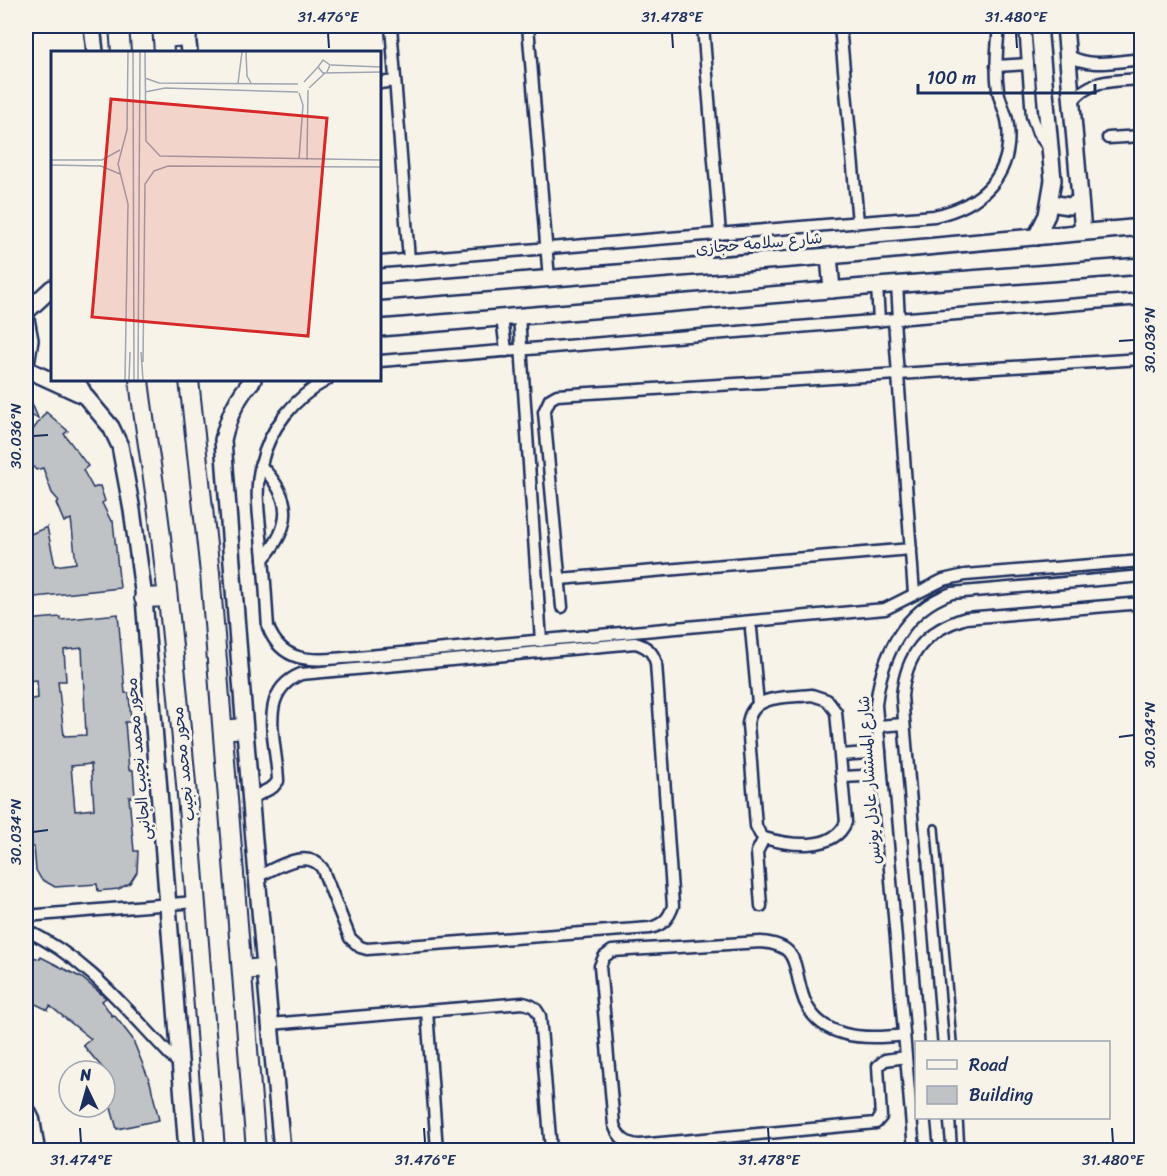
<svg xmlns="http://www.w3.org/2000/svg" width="1167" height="1176" font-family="Sriracha,'Playpen Sans Arabic',sans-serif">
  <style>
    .building { fill: #c0c3c5; stroke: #1b2f5e; stroke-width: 1.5; fill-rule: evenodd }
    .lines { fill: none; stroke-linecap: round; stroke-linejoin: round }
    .lane-casing { stroke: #1b2f5e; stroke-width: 10 }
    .street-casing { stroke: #1b2f5e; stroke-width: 15 }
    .secondary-casing { stroke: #1b2f5e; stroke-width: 20 }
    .primary-casing { stroke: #1b2f5e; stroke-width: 22 }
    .lane { stroke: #f7f3e8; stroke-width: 5 }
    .street { stroke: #f7f3e8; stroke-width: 10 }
    .secondary { stroke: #f7f3e8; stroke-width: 15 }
    .primary { stroke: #f7f3e8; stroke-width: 18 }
    .ticks { fill: none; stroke: #1b2f5e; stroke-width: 2 }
    .labels { text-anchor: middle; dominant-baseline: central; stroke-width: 6; stroke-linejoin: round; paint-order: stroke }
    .street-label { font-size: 16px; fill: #1b2f5e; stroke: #f7f3e8 }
    .inset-road { fill: none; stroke: #9fa5b1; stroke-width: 1.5 }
    .view { fill: #d62828; fill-opacity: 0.15; stroke: #d62828; stroke-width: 3 }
    .inset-edge { fill: none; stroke: #1b2f5e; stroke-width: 3 }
    .neatline { fill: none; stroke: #1b2f5e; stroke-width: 2 }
    .ticks-label { font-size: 15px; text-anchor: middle; fill: #1b2f5e }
  </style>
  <rect width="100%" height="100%" fill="#f7f3e8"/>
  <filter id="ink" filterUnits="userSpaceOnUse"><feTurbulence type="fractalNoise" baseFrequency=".0167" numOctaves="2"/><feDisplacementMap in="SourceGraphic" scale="12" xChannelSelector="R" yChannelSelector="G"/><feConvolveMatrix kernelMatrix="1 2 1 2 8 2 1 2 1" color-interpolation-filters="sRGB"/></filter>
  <g filter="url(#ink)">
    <g class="building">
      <path d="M26,389L38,418L26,414Z"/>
      <path d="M46,412L68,431L64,434L88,466L83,470L93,488L100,486L105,501L102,503L111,521H113L120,588L26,598V536L47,527L55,566L76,563L71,519L64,522L56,503L59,501L52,493L43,468L36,470L26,459V439Z"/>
      <path d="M118,614L125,693H129L131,722H125L129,770H133L135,797H129L134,851H138L137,872L130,883L119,889L98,891L97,884L55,887L41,879L36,870L34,847H32L26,743V700L38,698L37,680L26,681V620L60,617L61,620ZM82,648L86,735L64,736L58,681H66L64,650ZM91,764L94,809L75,811L71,766Z"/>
      <path d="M26,955L40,959L41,957L82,978L106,998L102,1001L112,1016L114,1015L132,1038L150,1082L159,1120L117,1129L105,1087V1071L83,1045L91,1039L50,1006L48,1010L27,1000L29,995H26Z"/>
    </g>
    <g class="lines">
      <defs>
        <g id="lane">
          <path d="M935,828L953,1042"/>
          <path d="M959,1118L961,1150"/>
        </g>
        <g id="street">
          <path d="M391,26L409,260"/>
          <path d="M528,26L549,279"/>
          <path d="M703,26L720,234"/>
          <path d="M840,26L858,222"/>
          <path d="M1025,26L1032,116L1038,133L1050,149"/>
          <path d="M1068,55C1090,69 1117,61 1142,59"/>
          <path d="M996,66L1028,64"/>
          <path d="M380,83L394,81"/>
          <path d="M1072,102C1090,78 1114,81 1142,79"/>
          <path d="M1108,138L1142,136"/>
          <path d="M380,262L934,216C980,206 1013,177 1008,126C1007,113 1000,103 998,90C995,69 997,47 999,26"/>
          <path d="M897,284L899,319"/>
          <path d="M877,286L879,321"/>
          <path d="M519,316L541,641"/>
          <path d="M502,317L506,351"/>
          <path d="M894,320L914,594"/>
          <path d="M380,361L1142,299"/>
          <path d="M327,380C295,397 269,428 261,465C254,492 260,521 262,548C265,575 266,601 268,627C284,669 321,659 357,657L885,609L943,580L965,575L1142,561"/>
          <path d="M260,465C293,498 293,525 263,559"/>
          <path d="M560,579L911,549"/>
          <path d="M562,607L544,412L550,399L557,395L1142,359"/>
          <path d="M751,629L758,704"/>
          <path d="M812,695L827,700L836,712L846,822C834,852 789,845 764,838L760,834L756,826L748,724C751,693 788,698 812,695Z"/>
          <path d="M878,726L904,724"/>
          <path d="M841,755L880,752"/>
          <path d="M843,777L882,775"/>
          <path d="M250,799L273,787L278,781C277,743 256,692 301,674L635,643C647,646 653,652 656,663L673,906C669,918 663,925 650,928L367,949L360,947L350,938L322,868C307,847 275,869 256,877"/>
          <path d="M761,906L757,852L764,838"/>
          <path d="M26,916L195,902"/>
          <path d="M26,930C93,962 130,1015 180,1065"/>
          <path d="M427,1011L437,1150"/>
          <path d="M270,1024L523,1003C533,1005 536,1008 540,1016L551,1150"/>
          <path d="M904,1035C865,1040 815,1040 802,993C793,964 799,945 761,942L612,951L604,957L600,966L614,1125C619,1138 626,1144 639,1145L876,1123L881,1117L878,1066L885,1060L906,1057"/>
          <path d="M931,1042L902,696C906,654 926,630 966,618L1142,603"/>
          <path d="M26,1103L34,1119L39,1150"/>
          <path d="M937,1118L940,1150"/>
          <path d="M914,1150L876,705C881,657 903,610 952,593L1142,576"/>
        </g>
        <g id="secondary">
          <path d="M92,26L95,52"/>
          <path d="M186,26L189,52"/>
          <path d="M1065,26L1083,232"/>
          <path d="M1050,203L1069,206L1080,202"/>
          <path d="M1036,237L1047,215L1053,180L1039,26"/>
          <path d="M829,256L832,290"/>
          <path d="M380,292L829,256L1142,227"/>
          <path d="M26,312L52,288"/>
          <path d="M26,319L30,340L26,364"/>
          <path d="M380,328L877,286L1142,266"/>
          <path d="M26,369L85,396"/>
          <path d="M76,380L85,396L111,427L120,446L132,510L144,598L187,1150"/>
          <path d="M253,380C237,397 228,417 223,440C240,677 259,914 282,1150"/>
        </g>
        <g id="primary">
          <path d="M119,26L121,52"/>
          <path d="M162,26L164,52"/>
          <path d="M163,38L187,36"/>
          <path d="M139,380C145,432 155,484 161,537C185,740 199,946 215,1150"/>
          <path d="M189,380L210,573L256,1150"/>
          <path d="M144,598L167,597"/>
          <path d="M223,730L243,728"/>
          <path d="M243,970L264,968"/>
        </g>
      </defs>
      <use href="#lane" class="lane-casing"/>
      <use href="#street" class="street-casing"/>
      <use href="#secondary" class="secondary-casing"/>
      <use href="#primary" class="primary-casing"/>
      <use href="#lane" class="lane"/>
      <use href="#street" class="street"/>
      <use href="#secondary" class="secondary"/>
      <use href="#primary" class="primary"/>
    </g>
  </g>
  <path class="ticks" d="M328,33L329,48M672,33L673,48M1016,33L1017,48M1119,341L1134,340M33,436L48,435M1119,737L1134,735M33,832L48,830M80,1128L81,1143M424,1128L425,1143M768,1128L769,1143M1112,1128L1113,1143"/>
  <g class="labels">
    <g class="street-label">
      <text transform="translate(759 243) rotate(-5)">شارع سلامه حجازى</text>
      <text transform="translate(138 759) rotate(-95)">محور محمد نجيب الجانبى</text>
      <text transform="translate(183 764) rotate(-96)">محور محمد نجيب</text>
      <text transform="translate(869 780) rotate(-94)">شارع المستشار عادل يونس</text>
    </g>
  </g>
  <g transform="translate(51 51)">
    <rect width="330" height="330" fill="#f7f3e8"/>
    <path class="inset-road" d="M82,1L83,329M94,1L95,90L109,105L330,109M195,1L196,25L200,32M280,14L330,16M276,21L279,14L272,9L267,16L272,22L330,21M94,27L108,32L247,33M253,31L267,16M187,32L191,1M258,37L274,22M94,41L114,37L247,41M248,42L252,54L248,108M0,109H51L69,99M256,109L257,39M0,114L50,115L69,123M90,301L92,329M92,311L94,133L103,120L117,115L330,116M74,329L77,153L67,113L76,79L77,1M78,329L79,301M87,329L89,1"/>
    <path class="view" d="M60,48L276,67L257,285L41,266Z"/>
    <rect width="330" height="330" class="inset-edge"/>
  </g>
  <rect width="1167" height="1176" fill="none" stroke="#f7f3e8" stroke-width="66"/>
  <rect x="915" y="1041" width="195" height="78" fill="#f7f3e8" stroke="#9fa5b1" stroke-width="1.5"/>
  <rect x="927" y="1060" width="30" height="9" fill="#f7f3e8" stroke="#9fa5b1" stroke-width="1.5"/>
  <text x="969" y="1071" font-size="18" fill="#1b2f5e">Road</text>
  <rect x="927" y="1086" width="30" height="18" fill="#c0c3c5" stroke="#9fa5b1" stroke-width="1.5"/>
  <text x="969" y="1101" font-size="18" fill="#1b2f5e">Building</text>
  <g transform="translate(87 1089) rotate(355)"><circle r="28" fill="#f7f3e8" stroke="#9fa5b1" stroke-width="1.5"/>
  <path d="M0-4.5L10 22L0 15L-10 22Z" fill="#1b2f5e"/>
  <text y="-9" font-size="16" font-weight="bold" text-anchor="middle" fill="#1b2f5e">N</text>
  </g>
  <path d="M918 84v9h177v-9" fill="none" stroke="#1b2f5e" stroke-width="3"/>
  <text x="927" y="84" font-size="18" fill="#1b2f5e" stroke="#f7f3e8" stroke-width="4.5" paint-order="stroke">100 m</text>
  <rect x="33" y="33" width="1101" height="1110" class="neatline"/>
  <g class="ticks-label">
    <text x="328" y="22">31.476°E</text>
    <text x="672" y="22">31.478°E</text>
    <text x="1016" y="22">31.480°E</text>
    <text transform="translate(1150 340) rotate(-90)" y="5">30.036°N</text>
    <text transform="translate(16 436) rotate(-90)" y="5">30.036°N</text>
    <text transform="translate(1150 735) rotate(-90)" y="5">30.034°N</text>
    <text transform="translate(16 832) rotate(-90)" y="5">30.034°N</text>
    <text x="81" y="1165">31.474°E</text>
    <text x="425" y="1165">31.476°E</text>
    <text x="769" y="1165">31.478°E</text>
    <text x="1113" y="1165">31.480°E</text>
  </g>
</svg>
